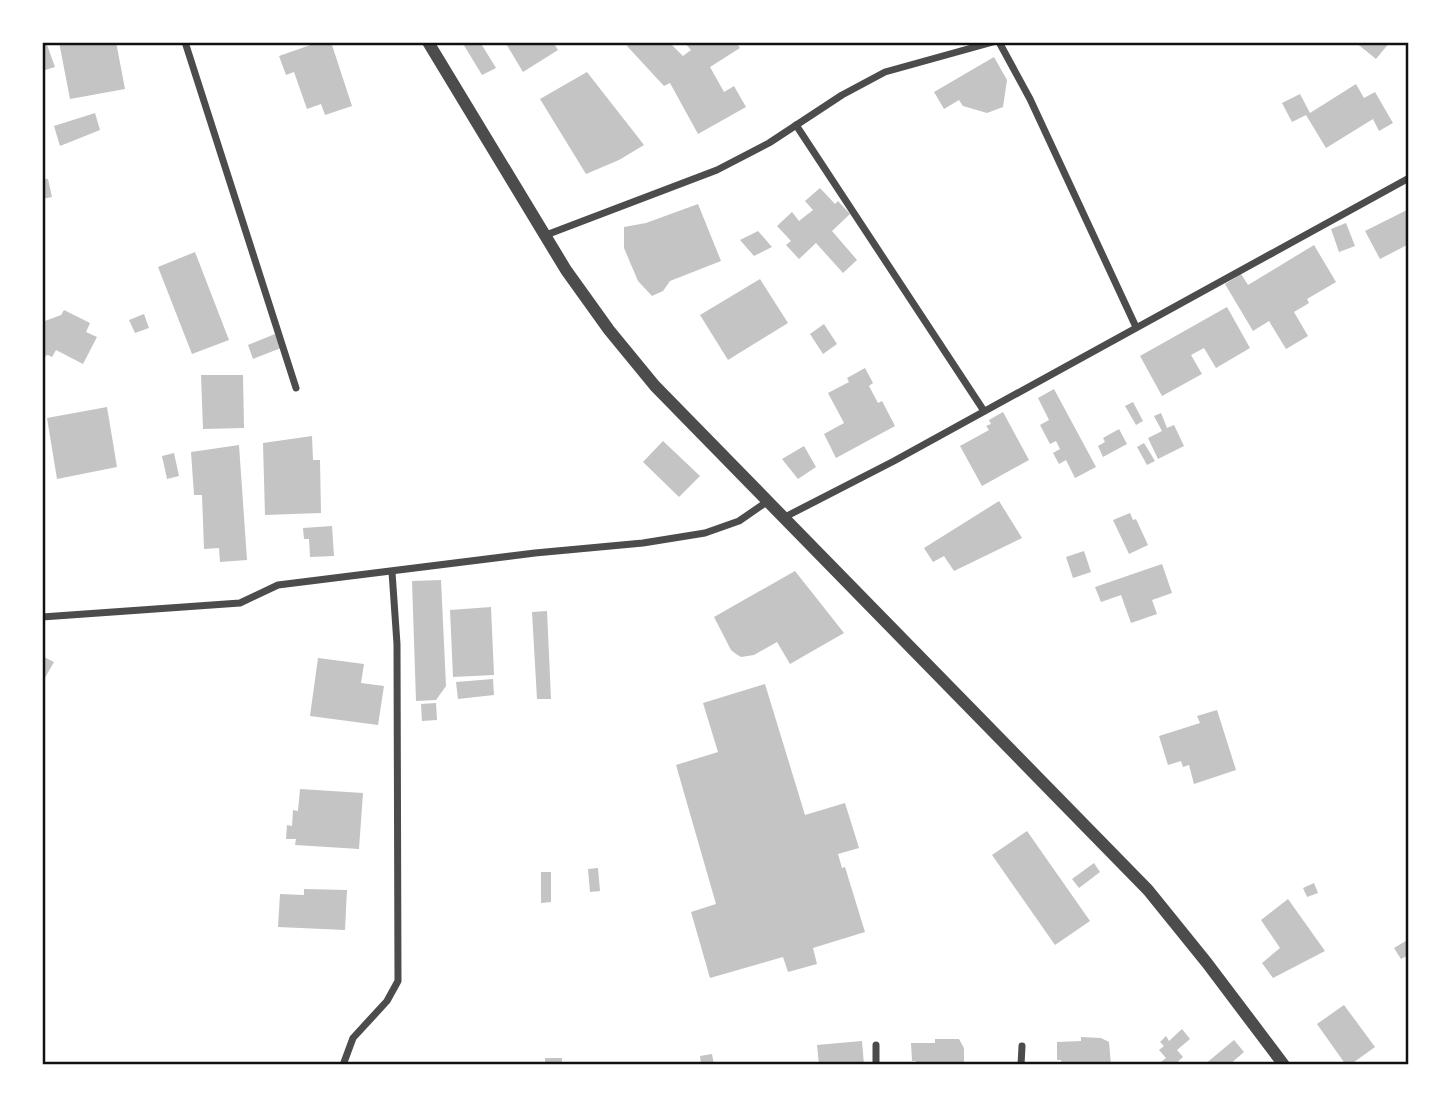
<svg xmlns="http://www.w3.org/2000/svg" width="1451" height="1107" font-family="'Golos Text',sans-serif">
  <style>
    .building { fill: #c4c4c4 }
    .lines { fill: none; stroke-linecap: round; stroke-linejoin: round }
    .minor { stroke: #4c4c4c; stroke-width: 7 }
    .tertiary { stroke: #4c4c4c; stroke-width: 12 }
    .neatline { fill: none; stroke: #111; stroke-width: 2.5 }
  </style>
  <rect width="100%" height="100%" fill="#fff"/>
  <g class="building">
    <path d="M42,42H46L55,67L42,71Z"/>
    <path d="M59,42H116L125,89L70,99Z"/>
    <path d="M319,42H331L352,106L325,115L321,104L307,109L294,72L286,75L279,56Z"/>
    <path d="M462,42H480L496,68L482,75Z"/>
    <path d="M505,42H553L558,50L523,72Z"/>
    <path d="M631,42H669L683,56L691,50L684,42H736L740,48L710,67L724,92L734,86L746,107L698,134L670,83L664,86L627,46Z"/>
    <path d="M1355,42H1390L1376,59Z"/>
    <path d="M994,57L1007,80L1003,107L987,113L963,106L959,100L944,109L934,92Z"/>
    <path d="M587,72L644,145L619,160L586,174L540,99Z"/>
    <path d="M1356,84L1364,98L1375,92L1393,123L1379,131L1373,119L1326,148L1306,115L1292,122L1282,103L1300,94L1310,113Z"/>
    <path d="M95,113L100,130L60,146L54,126Z"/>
    <path d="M42,170L45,179H48L52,197L42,199Z"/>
    <path d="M820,188L835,204L838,201L850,214L832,231L857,260L843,273L816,243L799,259L786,245L791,241L777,226L792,212L799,221L813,210L805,201Z"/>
    <path d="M698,204L721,261L670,281L663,291L652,296L638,281L624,248V227L646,223Z"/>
    <path d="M1409,209V222L1406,223L1409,229V244L1380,259L1365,231Z"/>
    <path d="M1346,223L1355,246L1339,252L1331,229Z"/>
    <path d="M758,231L772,247L754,256L740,240Z"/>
    <path d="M1314,245L1336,282L1307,299L1309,303L1294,312L1308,336L1286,349L1269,321L1253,331L1225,284L1241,274L1248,285Z"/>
    <path d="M195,252L229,340L192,354L158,267Z"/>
    <path d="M760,279L788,323L728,360L700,315Z"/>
    <path d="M1227,307L1250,348L1216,368L1204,348L1191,355L1202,374L1162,396L1140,356Z"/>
    <path d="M64,310L90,323L86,332L97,337L83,364L56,350L52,357L48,355L42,357V322L61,315Z"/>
    <path d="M144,314L149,328L135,333L129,320Z"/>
    <path d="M824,324L837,344L823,354L810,334Z"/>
    <path d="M275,334L281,348L253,359L248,345Z"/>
    <path d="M865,368L873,383L869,386L878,403L882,401L895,426L836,458L824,434L844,423L828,393L849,382L847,378Z"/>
    <path d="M201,375H243L244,428L203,429Z"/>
    <path d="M1054,389L1096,467L1075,478L1066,460L1059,464L1053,453L1060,449L1056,441L1050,444L1040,425L1049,420L1038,398Z"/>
    <path d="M1133,402L1143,421L1136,425L1125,406Z"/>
    <path d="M107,407L117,467L57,479L47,418Z"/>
    <path d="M1003,412L1029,460L982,486L960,446L989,430L986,426L991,424L989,420Z"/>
    <path d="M1161,413L1167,428L1174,425L1184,446L1158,459L1148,438L1162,431L1154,416Z"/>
    <path d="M1119,429L1127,444L1103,457L1098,446L1105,442L1103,438Z"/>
    <path d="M312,436L313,460H320L321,513L265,515L263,443Z"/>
    <path d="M663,441L700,476L679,497L643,462Z"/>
    <path d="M1144,443L1155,461L1147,465L1137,447Z"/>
    <path d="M239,445L247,560L220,562L219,548L204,549L202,495H194L191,452Z"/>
    <path d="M804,446L816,467L798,479L782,459Z"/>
    <path d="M174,453L179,476L167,479L162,456Z"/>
    <path d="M999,501L1022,538L954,571L944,556L933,562L924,548Z"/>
    <path d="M1130,513L1133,520L1136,519L1148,545L1129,554L1113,520Z"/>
    <path d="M332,526L334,556L310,557L309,539H304L303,528Z"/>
    <path d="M1084,551L1091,572L1073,578L1066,557Z"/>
    <path d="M1162,564L1172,593L1152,600L1157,614L1131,623L1121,595L1101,602L1095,587Z"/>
    <path d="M795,571L844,633L790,664L777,642L754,655L741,657L736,654L731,650L714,617Z"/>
    <path d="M441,580L446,686L436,700L416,701L412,581Z"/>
    <path d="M491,607L494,675L453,677L450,610Z"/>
    <path d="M547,611L551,699H537L532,612Z"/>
    <path d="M42,656L54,662L42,683Z"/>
    <path d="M318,658L364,664L361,683L384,686L378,725L310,716Z"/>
    <path d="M493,679L494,695L458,699L456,682Z"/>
    <path d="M765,684L805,815L845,803L859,848L838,854L842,868L845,867L865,932L813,948L817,964L788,972L783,957L710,978L691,912L716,904L676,765L718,752L703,703Z"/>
    <path d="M436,703L437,720L422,721L421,704Z"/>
    <path d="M1217,710L1236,770L1194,784L1189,765L1183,767L1181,761L1168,765L1159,736L1200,723L1197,716Z"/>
    <path d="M300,789L363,793L359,849L295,845L296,839H286L287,825L292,826L293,810L298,811Z"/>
    <path d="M1027,831L1090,921L1055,945L992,855Z"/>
    <path d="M1094,863L1100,872L1079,888L1072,879Z"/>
    <path d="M598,868L600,891L590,892L588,869Z"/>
    <path d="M541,872H551V902L541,903Z"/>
    <path d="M1314,883L1318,893L1307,897L1303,888Z"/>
    <path d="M304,889L347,890L345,930L278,927L280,894L304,895Z"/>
    <path d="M1288,899L1325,951L1273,978L1262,963L1280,948L1261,920Z"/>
    <path d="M1409,939V955L1401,959L1394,948Z"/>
    <path d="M1344,1005L1375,1047L1350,1065H1346L1317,1024Z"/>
    <path d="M1182,1029L1190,1039L1177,1050L1183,1057L1174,1065H1157L1166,1058L1159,1050L1164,1046L1160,1042L1166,1036L1169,1041Z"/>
    <path d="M1081,1037L1101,1038L1109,1042L1111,1065H1062L1061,1060H1057V1042L1081,1041Z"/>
    <path d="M935,1039H959L964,1048V1065H916V1061H912L911,1043H935Z"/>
    <path d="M1234,1040L1244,1052L1229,1065H1204Z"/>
    <path d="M862,1041L864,1065H819L817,1045Z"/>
    <path d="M712,1054L714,1065H701L700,1056Z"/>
    <rect x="545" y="1058" width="17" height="7"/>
  </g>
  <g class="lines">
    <g class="minor">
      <path d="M185,42L296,388"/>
      <path d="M999,42L1030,99L1136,327"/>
      <path d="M796,125L984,411"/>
      <path d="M546,235L717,170L769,143L842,95L885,72L993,42"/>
      <path d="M785,517L894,461L1409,178"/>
      <path d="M42,617L240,603L278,585L535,553L643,543L705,533L739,521L768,501"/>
      <path d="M876,1045V1065"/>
      <path d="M343,1065L353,1038L387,1001L398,981L397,644L392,572"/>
      <path d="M1021,1065L1022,1046"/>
    </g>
    <path class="tertiary" d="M428,42L566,270L609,330L655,386L1148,890L1207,963L1284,1065"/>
  </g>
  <rect width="1451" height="1107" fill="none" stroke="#ffffff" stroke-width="88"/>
  <rect x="44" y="44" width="1363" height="1019" class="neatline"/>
</svg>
